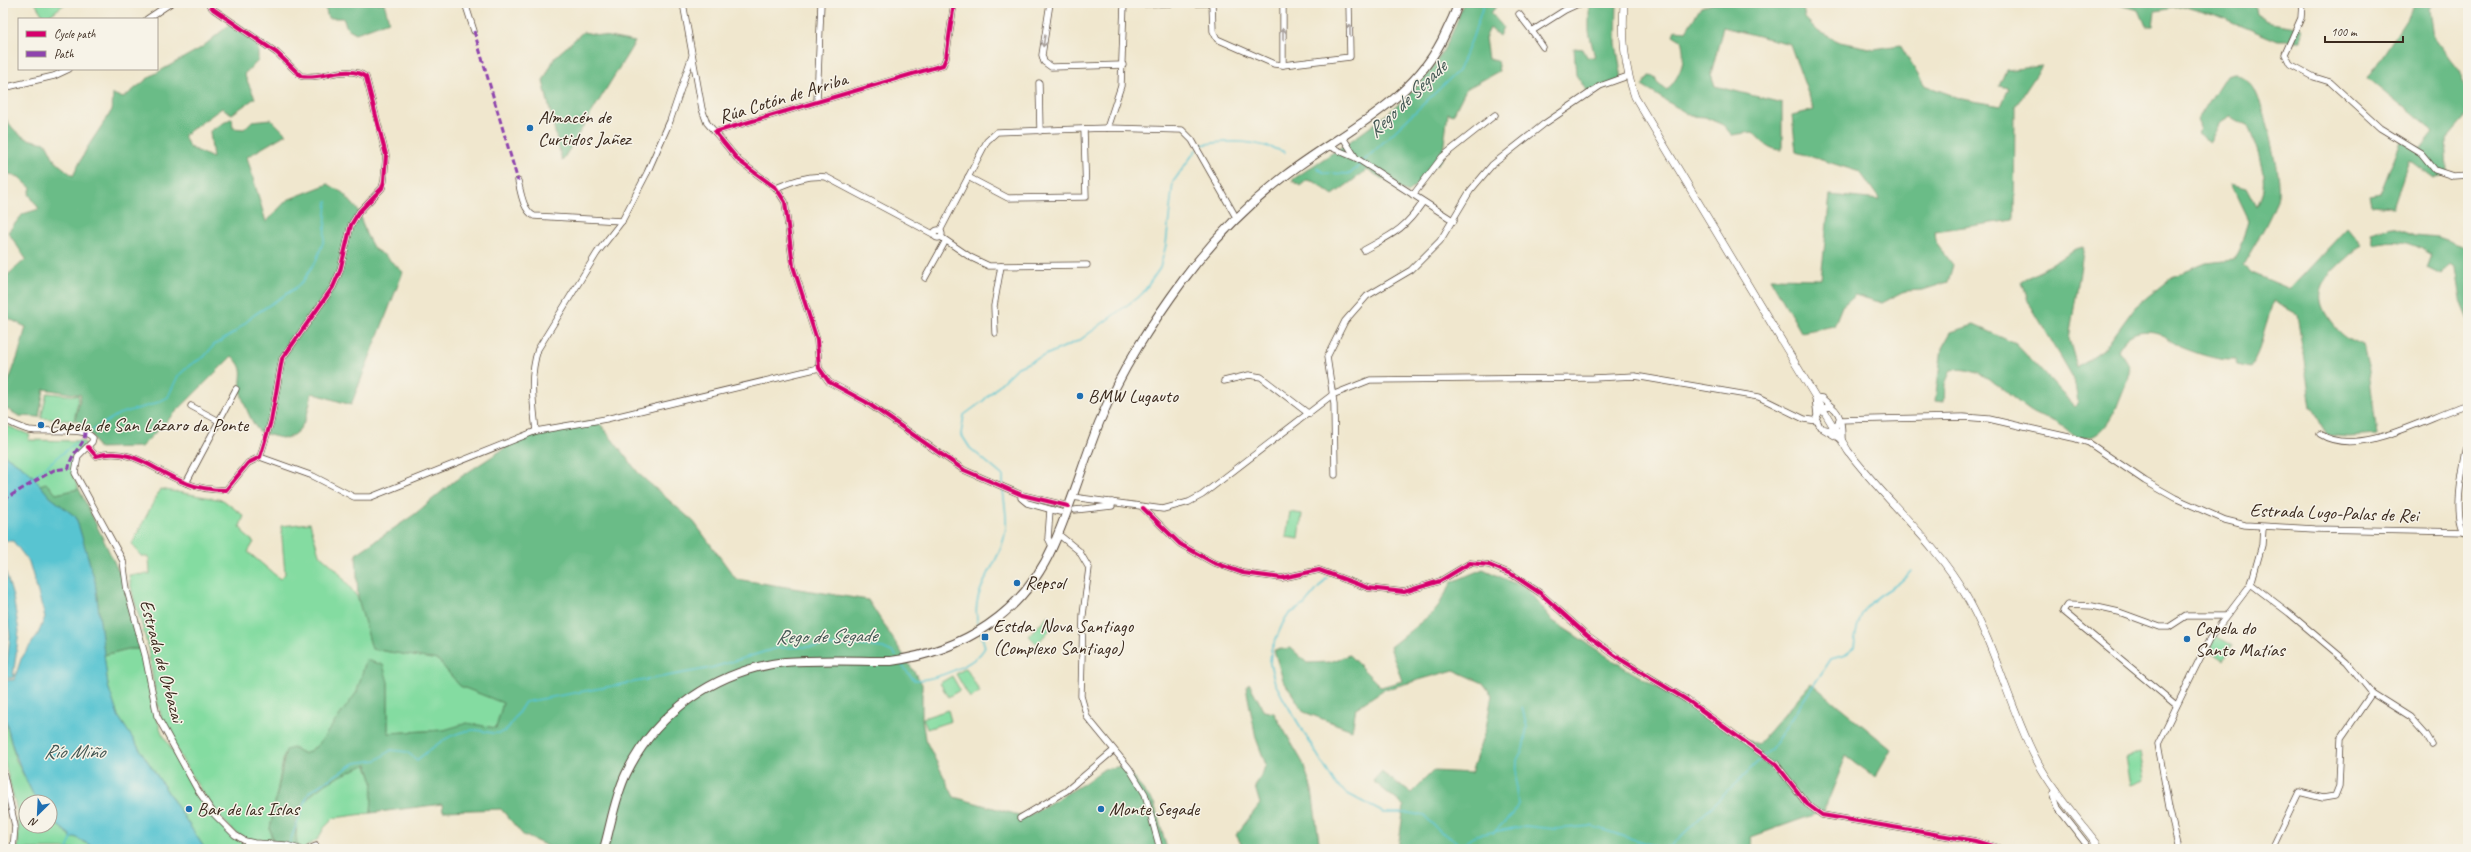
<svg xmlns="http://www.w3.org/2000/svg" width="2471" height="852" font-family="Caveat,sans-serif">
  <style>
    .green { fill: #84dca1; stroke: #608360 }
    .forest { fill: #6bbc87; stroke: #537352 }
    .water { fill: #58c4d1; stroke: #4a7778 }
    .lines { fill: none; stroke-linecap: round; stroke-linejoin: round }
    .stream { stroke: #58c4d1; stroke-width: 1.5 }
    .minor-casing { stroke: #564638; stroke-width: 7 }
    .major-casing { stroke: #564638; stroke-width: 8 }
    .highway-casing { stroke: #564638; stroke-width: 10 }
    .minor { stroke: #fff; stroke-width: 5.5 }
    .major { stroke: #fff; stroke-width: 7 }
    .highway { stroke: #fff; stroke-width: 8 }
    .quiet { stroke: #8e44ad; stroke-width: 3; stroke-dasharray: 6 3; stroke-linecap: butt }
    .cycleway-casing { stroke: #f7f3e8; stroke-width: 6 }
    .cycleway { stroke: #d6006c; stroke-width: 4 }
    .oneway { stroke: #a79f9a }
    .poi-dot { fill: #1f6fb2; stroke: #f7f3e8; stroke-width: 1.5 }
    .labels { text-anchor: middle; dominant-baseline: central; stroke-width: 3; stroke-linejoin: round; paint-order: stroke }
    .street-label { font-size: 19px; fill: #3b2a1e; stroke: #f7f3e8 }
    .poi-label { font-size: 19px; fill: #3b2a1e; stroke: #f7f3e8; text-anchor: start }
    .water-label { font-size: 20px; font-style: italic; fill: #445854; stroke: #f7f3e8 }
  </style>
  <rect width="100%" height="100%" fill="#f7f3e8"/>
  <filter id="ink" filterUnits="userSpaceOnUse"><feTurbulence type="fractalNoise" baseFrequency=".025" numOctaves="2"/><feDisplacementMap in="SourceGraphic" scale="8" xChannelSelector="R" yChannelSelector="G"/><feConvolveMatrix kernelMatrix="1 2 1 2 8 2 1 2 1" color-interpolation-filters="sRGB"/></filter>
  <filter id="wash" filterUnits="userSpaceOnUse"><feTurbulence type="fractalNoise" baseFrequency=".012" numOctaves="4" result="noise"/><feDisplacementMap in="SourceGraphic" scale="16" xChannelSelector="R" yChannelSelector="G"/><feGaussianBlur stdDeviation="0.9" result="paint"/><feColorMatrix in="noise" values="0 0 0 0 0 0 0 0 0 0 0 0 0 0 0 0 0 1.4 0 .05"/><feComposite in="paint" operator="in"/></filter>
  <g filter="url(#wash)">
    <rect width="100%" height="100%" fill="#f0e7ce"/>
    <g class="green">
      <path d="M35,3H66L45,19Z"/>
      <path d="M47,393L79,396L74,421L41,418Z"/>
      <path d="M3,424L30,435L28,440L82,441L86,444C70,459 69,470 79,489L56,494L46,483L40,485L28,471L3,454Z"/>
      <path d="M160,489L223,500L244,516L240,526L245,535L254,542L248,552L280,579L285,574L281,526L310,523L319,554L336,569L358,598L372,649L438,660L460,686L503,703L496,728L466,724L444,730L388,733V682L366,660L357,692L318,745L305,754L293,748L284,755L270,829L272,841C262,841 252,842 243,837C217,825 167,739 160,712C153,689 152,664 146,640C140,618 132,598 129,575L150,574L149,557L141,556L132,544Z"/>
      <path d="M1290,512L1302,514L1299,539L1286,537Z"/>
      <path d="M1048,615L1055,624L1037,644L1029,636Z"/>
      <path d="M2214,635L2232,645L2224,661L2206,651Z"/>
      <path d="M128,649H142L157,719L162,733L204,804L233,837L243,843L275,849H205L118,716L108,686L104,655Z"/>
      <path d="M966,668L980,692L970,698L956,674Z"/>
      <path d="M952,676L960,690L948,697L940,683Z"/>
      <path d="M948,710L951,721L927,729L923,718Z"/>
      <path d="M3,713L16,760L37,802H26V826H50V819L70,835L71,839L75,837L97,849H18V815L3,757Z"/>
      <path d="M2140,753L2145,780L2131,785L2126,758Z"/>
      <path d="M366,764L373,782L371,813L334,818L324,828L318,839L303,849L297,845C291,793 326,783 366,764Z"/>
    </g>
    <g class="forest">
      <path d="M324,3H384L389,21L356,33L347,28L343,18H328Z"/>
      <path d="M1463,3H1499L1491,13L1503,27L1499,36L1490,28L1485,38L1488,59L1497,61L1499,71L1466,89L1453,115L1448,113L1442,159L1408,193L1367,170L1333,195L1315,182L1307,180L1300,186L1292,180C1366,129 1437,95 1463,3Z"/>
      <path d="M1589,3H1617L1616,43L1622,79L1590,95L1576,75L1574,48L1583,49L1587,57L1595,58L1589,32Z"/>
      <path d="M1716,3H1802L1805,18L1819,32L1840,42L1874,49L1900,45L1924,85L1962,99L2001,106L2009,88L1999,86L2006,70L2042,66L2015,107L2014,220L1935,231L1936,242L1953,265L1948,282L1923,290L1905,291L1882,303L1855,295L1842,306L1834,326L1801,332L1770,278L1821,279L1830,195L1880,200L1860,172L1796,152L1792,115L1814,110L1790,44L1723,27L1711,74L1715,86L1782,103V150C1769,150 1761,141 1753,132L1732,135L1723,125L1705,117L1691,116L1642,86L1649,76L1655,77L1658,84L1667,90C1681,75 1687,60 1681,40L1673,35L1675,30L1686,31L1701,7Z"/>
      <path d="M2112,3H2254L2256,14L2271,23L2302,28L2301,41H2278L2213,14L2187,6L2155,11L2153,26H2146L2139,10Z"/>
      <path d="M2417,3H2433L2430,8L2434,38L2459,70L2468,94V117L2467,115L2446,139L2448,171L2433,178L2409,160L2393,207L2371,205L2369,196L2380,194L2401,141L2421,148L2434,132L2368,78Z"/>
      <path d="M237,23L258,42V61L244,74L255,98L232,114L222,108L184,135L189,147L213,158L210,131L232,118L233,128L244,129L252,121L271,119L286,134L247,157L266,222L287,200L328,184L343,193L358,210L366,234L374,249L384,255L403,272L351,405L312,393C307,414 307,429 286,439C278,437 266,435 259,431C253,426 242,400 241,392C239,374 247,371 232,356L141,447L98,448C93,435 88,427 75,420L81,395L44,389L39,417L19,416L3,407L7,386L18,356L26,327L3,316V279L26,259L8,232L23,214L39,209L29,194L31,188L19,177L3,172V115C17,135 21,139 46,143L55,161L73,176L87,148L112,110L113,94L123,98L151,76L201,48L228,26Z"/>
      <path d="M583,32L635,42L562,161L543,81L555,57Z"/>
      <path d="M2234,73C2240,77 2249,81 2253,87C2263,101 2281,177 2278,194C2275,213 2253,247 2243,265L2252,273L2290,289L2347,228L2361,245C2338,267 2304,286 2330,320C2341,335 2346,339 2363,346L2369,371L2377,435L2349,437L2326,435L2313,407H2311L2297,314L2273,301L2258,353L2251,368L2237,365L2235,360C2216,361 2193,352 2176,345C2169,342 2164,335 2158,333C2139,328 2126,334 2118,350C2127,361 2133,371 2126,385C2118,403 2105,447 2076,436C2071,434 2065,427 2059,424C2050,418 2038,417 2029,410C2004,393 1984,365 1951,370L1945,384L1944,402L1935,401L1942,348L1951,332L1974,325L2016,344L2074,406L2078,402L2074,379L2028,301L2022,282L2075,249L2084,247L2069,339L2077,367L2105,348L2135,307L2172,277L2206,263L2234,260L2242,242L2248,220L2231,184L2247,188L2257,207C2272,180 2257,151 2248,125L2230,117L2219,124L2210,142L2197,133L2200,129L2198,119L2226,75Z"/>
      <path d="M2392,227L2415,235L2437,237L2468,248V320L2462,306L2456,268L2451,264L2441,275L2427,268L2432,255C2411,241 2397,239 2373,244L2370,233Z"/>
      <path d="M597,420L640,475L694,522L736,579L868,600L922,684V718L925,739L954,797L1026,817L1083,784L1104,769L1123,766L1154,803L1167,849H554L523,835L501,809L443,811L442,804L371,813L373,782L367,764C343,775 314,785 299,809C293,820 296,837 298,849H275L270,829L286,750L293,748L305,754L318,745L357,692L366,660L383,665L388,682V733L444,730L467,723L496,728L503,703L460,686L438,660L372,649L358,598L356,554L415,514L453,482L520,438Z"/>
      <path d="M46,483L56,494L79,489L118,570L123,576V583L142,649H128L104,655L95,581L76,517L50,497L40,485Z"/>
      <path d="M1483,569L1527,589L1553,621L1625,668L1757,745L1811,683L1891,749L1875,777L1846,756L1824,811L1751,837L1753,849H1398L1404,806L1373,781L1381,772L1411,793L1433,771L1471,773L1486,728L1492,695L1483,683L1454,670L1383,690L1356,708L1352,730L1304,712L1283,680L1274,650L1291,648L1307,663L1330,662L1349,655L1381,687L1402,681L1390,647L1436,610L1452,582Z"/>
      <path d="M1249,683L1264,711L1274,713L1303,763L1312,790L1320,849H1244L1236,835L1260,804L1255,787L1266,765L1256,738L1246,687Z"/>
    </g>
    <g class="water">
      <path d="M3,454L28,471L50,497L76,517L95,581L108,686L118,716L205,849H97L75,837L71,839L70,835L50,819V802H37C17,763 0,724 5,680H14L21,659L38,634L45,617L29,562L13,541H3Z"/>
      <path d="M3,563L13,597L19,631L13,678H5L10,636L3,587Z"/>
    </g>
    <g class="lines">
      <g class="stream">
        <path d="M1199,147L1201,145C1234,139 1254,141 1285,152"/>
        <path d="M1316,168L1325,173L1350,174L1458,71L1472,39L1484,3"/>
        <path d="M93,430L119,414L154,404L168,397L178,376L190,365L204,357L214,345L234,333L254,315L294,289L303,281L316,261L324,240L327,201"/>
        <path d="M33,477L78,441"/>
        <path d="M1003,485V476L970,448L961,434L964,415L983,401L1016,368L1080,340L1142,294L1160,268L1166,245L1173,182L1196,150"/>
        <path d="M1327,578L1304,605L1289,614L1283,623L1271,650L1270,664L1275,683L1283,698L1335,784L1348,794L1384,813H1409L1425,816L1438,830L1460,844"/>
        <path d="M979,628C966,588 1003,566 1006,526C1007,515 1004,501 1003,489"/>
        <path d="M900,663L914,680C932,681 977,665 985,647L981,634"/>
        <path d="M1493,833L1513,814L1518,804L1516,788L1517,760L1523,749L1527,727L1522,707"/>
        <path d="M289,844L309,792L355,763L377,760L391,750L407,752L417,760C434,746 450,732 473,730C485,729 495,738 506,730C509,728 521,708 525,702L711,668L777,648L858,645L883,648L894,653L896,656"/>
        <path d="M67,849L72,838"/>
        <path d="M1455,849L1476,835L1525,826L1555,829L1591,826L1661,848L1670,847L1771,749L1831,659L1845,655L1854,648C1857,619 1861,606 1888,590C1898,584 1904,580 1911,571"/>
      </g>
    </g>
  </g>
  <g filter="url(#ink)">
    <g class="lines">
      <defs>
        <g id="minor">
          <path d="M465,3L474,31"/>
          <path d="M683,3L702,109L707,123L715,132"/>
          <path d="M954,3L946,58L943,65L715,132L739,161L776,188L785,202L793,266L817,340L819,368L829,382L866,402L964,470L1022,495L1068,506"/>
          <path d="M1050,3L1042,55L1044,62L1051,67L1123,65"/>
          <path d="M1212,3L1213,31L1217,39L1274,64L1283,65L1350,57L1349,3"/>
          <path d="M1283,3V65"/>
          <path d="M2302,3L2301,18L2285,54L2290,64L2314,77L2330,82L2380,128L2421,153L2435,170L2453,176L2468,175"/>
          <path d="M1124,4L1212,3"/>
          <path d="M1519,14L1532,31L1565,10L1578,4L1601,3"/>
          <path d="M147,19L171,3"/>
          <path d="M1532,31L1543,47"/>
          <path d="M1039,83L1040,131"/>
          <path d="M3,88L54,76L69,69"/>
          <path d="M817,101L821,3"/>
          <path d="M1107,128L1121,86L1124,3"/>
          <path d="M1342,136L1356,158"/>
          <path d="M1328,146L1356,158L1454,221"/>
          <path d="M968,177L1008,198L1086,197L1084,129"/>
          <path d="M518,181C521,193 523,210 534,216L622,221"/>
          <path d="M776,188C793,181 808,175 826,177L933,234"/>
          <path d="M1413,195L1442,157L1495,115"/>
          <circle cx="938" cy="234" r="4"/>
          <path d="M940,231L987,141L997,132L1107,128L1182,130L1192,140L1237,219"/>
          <path d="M941,237L970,257L989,266L1087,265"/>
          <path d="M1364,250C1393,234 1404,230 1423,202"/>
          <path d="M925,278L945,242"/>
          <path d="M995,333L994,306L1001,266"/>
          <path d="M1224,381L1249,375L1261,377L1309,414"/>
          <path d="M191,406L219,421"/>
          <path d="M1817,415L1815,397L1822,398L1832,407"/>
          <path d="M3,420C12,423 21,428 29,430C45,433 84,426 93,438L92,442L78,456L75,473L123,561L127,590L145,655L157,716L197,789L214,814L235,835L245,841L254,843L286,845L299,849"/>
          <path d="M1839,420L1963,417L1989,419L2073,438L2089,443L2145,481L2175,498L2225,520L2245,525L2314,529L2468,532"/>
          <path d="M1823,429L1842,440C1842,429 1842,414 1832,407L1822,408L1816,418L1820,427C1829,432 1836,429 1839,420"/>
          <path d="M536,431C533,402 529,377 538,349L597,253L622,221L647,173L670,121L692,56"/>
          <path d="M2320,434C2359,459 2428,416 2468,404"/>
          <path d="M2468,440C2464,464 2450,520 2468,537"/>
          <path d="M88,447L96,456C134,446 154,472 186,483C198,488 214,490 226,490L248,463L260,457L271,421L282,359L333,287L340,271L351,225L359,212L382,188L384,181L386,155L366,77C348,64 322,80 301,76L277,53L213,9L208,3"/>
          <path d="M260,457L313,476L354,497H371L536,431L606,419L819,368"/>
          <path d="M1335,475L1334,404L1327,357L1345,321L1367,296L1411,270L1440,241L1470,191L1492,165L1544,124L1600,86L1628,76"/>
          <path d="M186,483L236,389"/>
          <path d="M1022,495L1021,498L1027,503L1060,512"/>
          <path d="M1072,497L1163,509L1189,502L1202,495L1332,395L1370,380L1593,378L1635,376L1759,397L1804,419L1817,421"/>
          <path d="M1143,508L1180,544L1212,562L1243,573L1282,578L1319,570L1368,588L1404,592L1440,581L1470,563L1489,565L1513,575L1540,593L1587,635L1620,659L1687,700L1776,764L1807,804L1822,815L1975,841L2002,849"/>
          <path d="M1050,510L1048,538L1053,548"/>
          <path d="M1075,510L1112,506V502"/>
          <path d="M1058,534L1079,551L1089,568L1083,615L1081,696L1087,717L1129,768L1145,794L1160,849"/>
          <path d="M2251,584L2289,613L2347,662L2372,693L2410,717L2426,735L2432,745"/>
          <path d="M2176,705L2063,611L2067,605L2092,606L2119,612L2160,627H2169L2186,616H2225"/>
          <path d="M3,771L15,826L13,849"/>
          <path d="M2056,790L2053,793L2058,808L2090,849"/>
          <path d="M1020,818L1066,791L1113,751"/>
          <path d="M309,849L316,846L317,849"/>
          <path d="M2179,849L2169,808L2158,744L2210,638L2251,584L2262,545L2263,527"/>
          <path d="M2272,849L2299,792L2323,798L2335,796L2339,786L2341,738L2372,693"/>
        </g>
        <path id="major" d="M1624,3C1622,36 1624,65 1635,97L1848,451C1884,499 1936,543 1965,594C1995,645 2008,703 2034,755C2051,789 2078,819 2101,849"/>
        <path id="highway" d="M604,849C611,824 615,797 626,774C656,712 717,670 785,662C820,659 856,661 891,661C963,651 1023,614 1053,546C1071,506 1083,463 1099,423C1121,370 1151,324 1184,279C1212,241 1249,204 1286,175C1343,131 1415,102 1446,32C1450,23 1456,13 1458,3"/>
      </defs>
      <use href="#minor" class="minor-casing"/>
      <use href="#major" class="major-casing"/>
      <use href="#highway" class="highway-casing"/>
      <use href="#minor" class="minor"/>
      <use href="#major" class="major"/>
      <use href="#highway" class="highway"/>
      <g class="quiet">
        <path d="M474,31L518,181"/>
        <path d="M3,500L54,470L69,468C71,450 85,447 85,432"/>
      </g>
      <defs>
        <g id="cycleway">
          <path d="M954,3L946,58L943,65L715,132L739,161L776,188L785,202L793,266L817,340L819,368L829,382L866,402L964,470L1022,495L1068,506"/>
          <path d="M88,447L96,456C134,446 154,472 186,483C198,488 214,490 226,490L248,463L260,457L271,421L282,359L333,287L340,271L351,225L359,212L382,188L384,181L386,155L366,77C348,64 322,80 301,76L277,53L213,9L208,3"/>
          <path d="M1143,508L1180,544L1212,562L1243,573L1282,578L1319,570L1368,588L1404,592L1440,581L1470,563L1489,565L1513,575L1540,593L1587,635L1620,659L1687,700L1776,764L1807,804L1822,815L1975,841L2002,849"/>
        </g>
      </defs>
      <use href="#cycleway" class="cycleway-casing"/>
      <use href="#cycleway" class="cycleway"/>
    </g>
    <defs><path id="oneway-shaft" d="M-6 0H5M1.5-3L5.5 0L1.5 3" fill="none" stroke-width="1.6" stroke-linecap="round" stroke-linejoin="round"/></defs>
    <g class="oneway">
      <use href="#oneway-shaft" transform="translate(1350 30) rotate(-91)"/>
      <use href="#oneway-shaft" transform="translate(1283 34) rotate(-90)"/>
      <use href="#oneway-shaft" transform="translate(1044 41) rotate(99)"/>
    </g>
  </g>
  <g class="poi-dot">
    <circle cx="530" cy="128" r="4"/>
    <circle cx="1080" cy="396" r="4"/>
    <circle cx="41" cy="425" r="4"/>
    <circle cx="1017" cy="583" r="4"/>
    <rect x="981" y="633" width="8" height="8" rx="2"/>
    <circle cx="2187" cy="639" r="4"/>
    <circle cx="189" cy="809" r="4"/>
    <circle cx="1101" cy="809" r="4"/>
  </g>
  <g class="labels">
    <g class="street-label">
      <text transform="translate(783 98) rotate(-17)">Rúa Cotón de Arriba</text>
      <text transform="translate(2334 513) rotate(2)">Estrada Lugo-Palas de Rei</text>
      <text transform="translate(162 661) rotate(75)">Estrada de Orbazai</text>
    </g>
    <g class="poi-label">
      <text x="538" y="117">Almacén de<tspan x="538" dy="22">Curtidos Jañez</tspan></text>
      <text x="1088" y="396">BMW Lugauto</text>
      <text x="49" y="425">Capela de San Lázaro da Ponte</text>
      <text x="1025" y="583">Repsol</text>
      <text x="993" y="626">Estda. Nova Santiago<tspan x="993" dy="22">(Complexo Santiago)</tspan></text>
      <text x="2195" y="628">Capela do<tspan x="2195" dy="22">Santo Matías</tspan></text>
      <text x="197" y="809">Bar de las Islas</text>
      <text x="1109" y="809">Monte Segade</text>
    </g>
    <g class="water-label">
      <text transform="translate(1407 99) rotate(-44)">Rego de Segade</text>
      <text transform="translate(826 636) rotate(-1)">Rego de Segade</text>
      <text x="74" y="751">Río Miño</text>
    </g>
  </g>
  <rect width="2471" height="852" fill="none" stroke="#f7f3e8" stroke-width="16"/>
  <rect x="18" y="18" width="140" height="52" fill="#f7f3e8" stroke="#aca397"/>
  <rect x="26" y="31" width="20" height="6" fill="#d6006c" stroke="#aca397"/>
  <text x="54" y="38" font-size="12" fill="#3b2a1e">Cycle path</text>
  <rect x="26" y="51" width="20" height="6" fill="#8e44ad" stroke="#aca397"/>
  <text x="54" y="58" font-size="12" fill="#3b2a1e">Path</text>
  <g transform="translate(38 814) rotate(204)"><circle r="19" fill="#f7f3e8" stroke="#aca397"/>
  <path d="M0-3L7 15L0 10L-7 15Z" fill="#1f6fb2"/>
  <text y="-6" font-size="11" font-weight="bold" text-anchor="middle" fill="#3b2a1e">N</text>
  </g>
  <path d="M2325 36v6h78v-6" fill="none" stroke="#3b2a1e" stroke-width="2"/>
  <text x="2331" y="36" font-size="12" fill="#3b2a1e" stroke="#f7f3e8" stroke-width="3" paint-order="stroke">100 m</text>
</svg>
